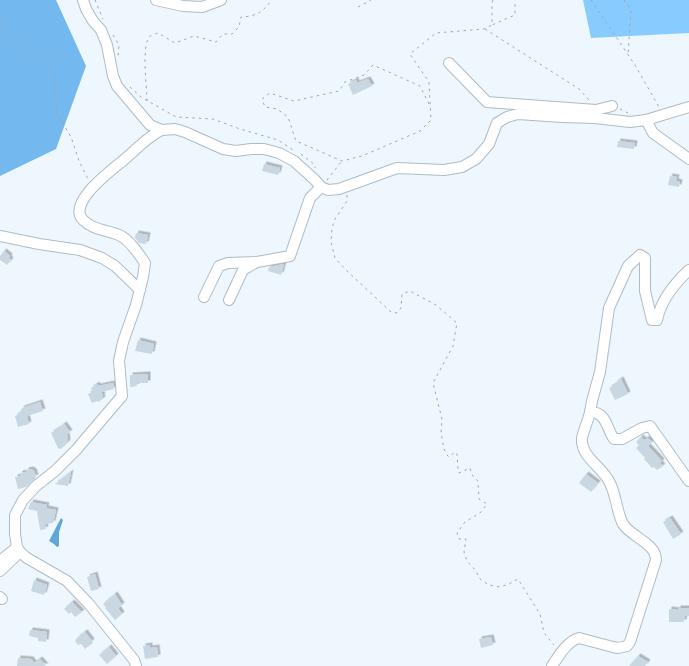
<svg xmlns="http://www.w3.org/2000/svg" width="689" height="666" font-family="Helvetica,sans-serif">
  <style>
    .green { fill: #88cbff }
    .forest { fill: #73b8ee }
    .water { fill: #61a6da }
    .building { fill: #c9d7e3; filter: url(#shadow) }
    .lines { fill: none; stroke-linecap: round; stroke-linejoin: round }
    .minor-casing { stroke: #adbcc7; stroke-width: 12 }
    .path { stroke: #9fa7ad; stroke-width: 1; stroke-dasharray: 2.5 4; stroke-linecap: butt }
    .minor { stroke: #fff; stroke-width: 10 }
  </style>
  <defs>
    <filter id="shadow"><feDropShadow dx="2.5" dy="-2.5" stdDeviation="0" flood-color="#0004"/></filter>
  </defs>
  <rect width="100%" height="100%" fill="#eef7fe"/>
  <path class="green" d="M583,0H689V33L591,38Z"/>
  <path class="forest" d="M0,0H56L86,66L56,149L0,176Z"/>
  <path class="water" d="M61,518L63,520L59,532V546L57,547L54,544L49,541Z"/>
  <g class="building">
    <path d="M368,79L372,86L353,95L348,84L356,80L357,83Z"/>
    <path d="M618,141L635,143L634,149L617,147Z"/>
    <path d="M264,164L280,168L278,175L262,171Z"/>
    <path d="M670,176L677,177L676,181L680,182L679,187L668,185Z"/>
    <path d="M136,233L148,235L146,244L139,243L135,238Z"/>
    <path d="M4,251L10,256L9,258L11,260L7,265L0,260V256Z"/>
    <path d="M284,264L281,275L268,271L269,267Z"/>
    <path d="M138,340L154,344L152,354L135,351Z"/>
    <path d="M148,374V383H136L137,386L130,387V375Z"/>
    <path d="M621,379L628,394L615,400L609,388L616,384L615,383Z"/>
    <path d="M113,383L114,389L101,392L103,395L102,396L103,399L98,402L97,401L92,403L88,394L93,392L91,388L97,384L98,386Z"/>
    <path d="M40,402L43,411L27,416L29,424L18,427L15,416L19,414L22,408Z"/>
    <path d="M64,424L70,432L67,434L68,442L61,449L58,448L51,433L59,428Z"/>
    <path d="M641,437L644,440L648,438L652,442L648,446L662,461L660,463L663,466L657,470L654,467L652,468L644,459L645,458L636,448L639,445L636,442Z"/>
    <path d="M31,469L34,471L36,477L32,478L33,480L26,487L18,489L15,477L20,476V473L26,472V470Z"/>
    <path d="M71,472L68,486L55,484Z"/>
    <path d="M586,474L598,483L591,492L579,483Z"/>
    <path d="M31,502L47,505L46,508L56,510L53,523L45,524L46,529L40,530L37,511L28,509Z"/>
    <path d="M670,518L681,534L673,539L663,522Z"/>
    <path d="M95,574L99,589L91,591L87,577Z"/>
    <path d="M34,580L47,585L44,595L31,591Z"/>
    <path d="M115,594L122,605L118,608L122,614L115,620L105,608L106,607L103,604Z"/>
    <path d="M72,602L82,612L75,617L71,612L69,614L64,609Z"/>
    <path d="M678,608H689V616H685L684,622H669V609L678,610Z"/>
    <path d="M30,630L47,632L46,642L38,641V638L29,636Z"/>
    <path d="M85,632L92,641L89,644L90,645L85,649L81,644L78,645L75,641L77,638Z"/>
    <path d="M491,637L493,645L481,648L479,639Z"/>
    <path d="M150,645V648L157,647L158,657L145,659L143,646Z"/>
    <path d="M109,647L116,656L107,664L99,655Z"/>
    <path d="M638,656L648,662L645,666H629Z"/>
    <path d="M18,658L31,659L34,663L40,659L46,666H17Z"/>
  </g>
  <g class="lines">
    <defs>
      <g id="minor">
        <path d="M83,0L86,9L93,21L101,30L107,45L113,76L117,86L150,125L162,130L175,129L185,132L223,149L236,151L251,149H264L279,153L294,161L315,180L321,187L328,190L339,189L397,168L444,170L462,167L476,159L489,144L497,123L507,117L518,114L562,117L595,118L630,122L646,120L689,107"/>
        <path d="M156,0L183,6L202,7L221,0"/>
        <path d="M449,63L487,102L596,110L612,106"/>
        <path d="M646,120L653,133L689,159"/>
        <path d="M0,236L39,244L80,250L102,258L115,266L140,290"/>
        <path d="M204,297L219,266L228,263L257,262L290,256L310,198L321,187"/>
        <path d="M229,300L243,270L255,263"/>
        <path d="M590,412L592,401L600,372L609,308L628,266L640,255L645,258V291L652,320H657C661,300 674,284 689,270"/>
        <path d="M0,561L15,549"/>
        <path d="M0,571L20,552"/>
        <path d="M0,597L2,599"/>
        <path d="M136,666L134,660L89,604L67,581L27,558L20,552L17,547L15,534V515L23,500L36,486L55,471L76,450L122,396L119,361L123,342L136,305L143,277L145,263C139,254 129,239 119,235C107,230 93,230 83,220C66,202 115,168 126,158C138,148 148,136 162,130"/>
        <path d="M552,666C558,657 567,641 579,638L613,647L618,648L627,646L630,642L656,560C656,543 631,537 623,524C617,513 616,495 610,483C603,467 580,457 582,438C584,429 588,421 590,412C607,412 606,428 614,439H622L642,428L650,426L689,481"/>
      </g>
    </defs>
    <use href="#minor" class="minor-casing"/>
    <g class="path">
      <path d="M95,0L103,19"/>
      <path d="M493,0L492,3V25L515,15V0"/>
      <path d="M591,0L635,65L659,107"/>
      <path d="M624,0L631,10L628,55"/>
      <path d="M358,7L371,0"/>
      <path d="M0,20L3,26L35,56L53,65L57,114L71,137L79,161L88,179"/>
      <path d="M485,29L579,89L589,100"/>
      <path d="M113,35L119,45L118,57"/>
      <path d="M130,87L141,97L176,117L213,119L240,129L278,140L293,150"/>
      <path d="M147,101C147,87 141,45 150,36C151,36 157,33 158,33L175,43L194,36L216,42L223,34H232L239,27L241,17C258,16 262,12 272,0"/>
      <path d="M429,104L420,86L373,65L364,75L345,82L339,91L294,101L270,93L262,99L265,107L277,109L288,117L296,141L342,161L362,156L420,131L431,120L429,82L410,54L436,33L484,29L492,25"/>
      <path d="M620,109L628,113"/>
      <path d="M301,154L315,165V168"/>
      <path d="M327,180L342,161"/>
      <path d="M347,195V201L335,219L332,228L331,242L335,258L346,270L391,312L397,313L401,308L402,294L410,291L436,305L457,323L453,346L433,383L442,419L441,433L444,449L447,455L449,457L455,452L457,454L458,470L459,473L470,468L472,475L478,481L479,499L487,504L480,513L465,522L457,533L459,539H466L464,552L467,561L476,571L480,579L489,585L500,587L509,584L518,579L540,614L544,633L554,645"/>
    </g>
    <use href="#minor" class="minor"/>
  </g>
</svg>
